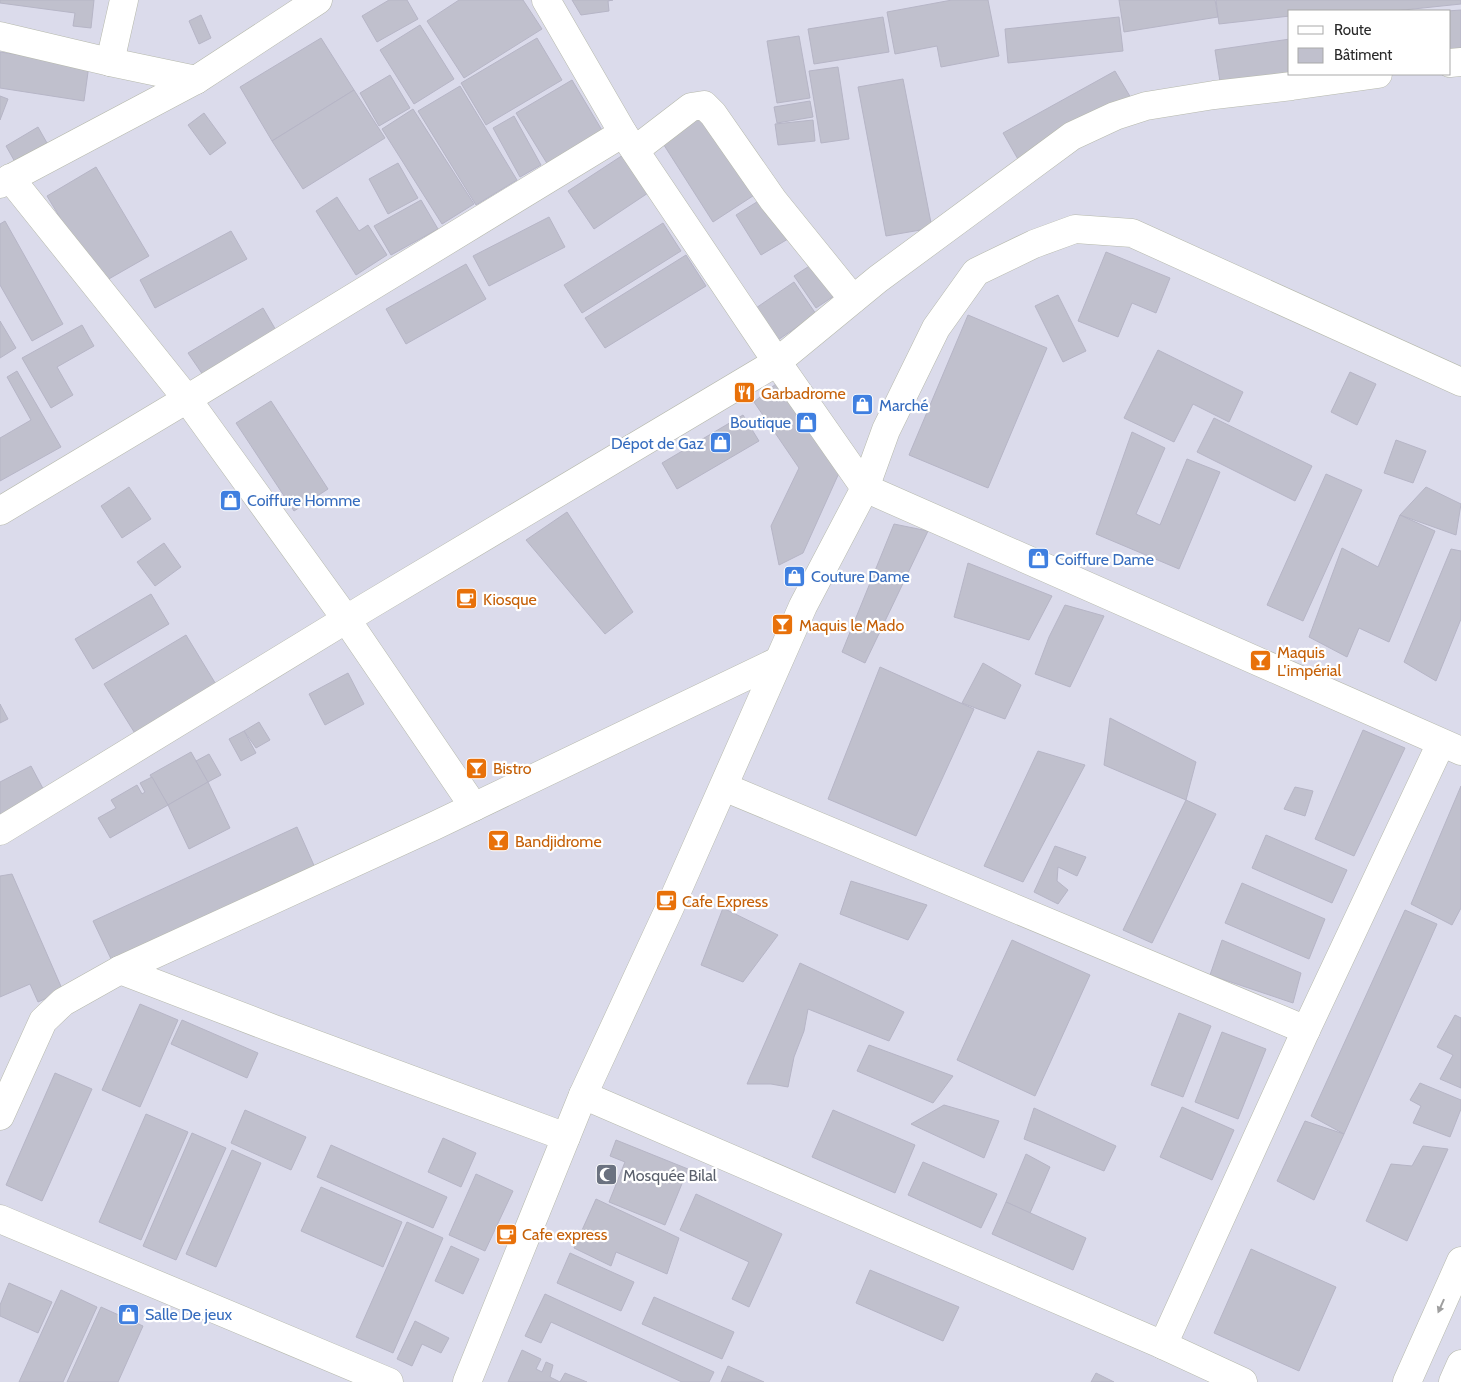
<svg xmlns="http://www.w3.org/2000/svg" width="1461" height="1382" font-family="Cabin,sans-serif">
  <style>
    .building { fill: #c0c0cd; stroke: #b6b5c6 }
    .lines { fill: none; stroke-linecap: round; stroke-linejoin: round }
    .minor-casing { stroke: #b6b9ac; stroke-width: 29 }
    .tertiary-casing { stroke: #b6b9ac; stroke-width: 29 }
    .minor { stroke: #fff; stroke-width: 28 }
    .tertiary { stroke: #fff; stroke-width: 28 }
    .oneway { fill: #9f9f9f }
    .labels { text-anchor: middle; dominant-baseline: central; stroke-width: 4.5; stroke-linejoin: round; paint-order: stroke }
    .food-label { font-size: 16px; fill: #c56008; stroke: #fff; text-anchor: start }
    .shop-label { font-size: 16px; fill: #366cbe; stroke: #fff; text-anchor: start }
    .worship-label { font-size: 16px; fill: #5b616d; stroke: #fff; text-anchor: start }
  </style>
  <rect width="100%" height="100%" fill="#dbdbeb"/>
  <g class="building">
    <path d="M0,0H94L91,28L73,26L75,13L0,3Z"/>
    <path d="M389,0H407L418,19L377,42L362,16Z"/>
    <path d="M459,0H523L542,29L464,78L427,21Z"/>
    <path d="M572,0H613L608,1L609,11L581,15Z"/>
    <path d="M952,0H988L999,56L941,67L937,46L895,54L887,12Z"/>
    <path d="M1119,0H1215L1218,17L1124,32Z"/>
    <path d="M1216,0H1461V4L1394,11H1290V16L1219,24Z"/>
    <path d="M1461,10V50L1450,51V11H1447Z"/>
    <path d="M201,15L211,38L199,44L189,21Z"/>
    <path d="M883,17L889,52L814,64L808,29Z"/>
    <path d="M1119,17L1123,51L1008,63L1005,29Z"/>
    <path d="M420,25L454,79L414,104L380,50Z"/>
    <path d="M799,36L810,98L777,103L767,41Z"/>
    <path d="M321,38L354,90L272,141L240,87Z"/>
    <path d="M537,38L562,80L486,125L461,83Z"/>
    <path d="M1290,39V74L1221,88L1215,50Z"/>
    <path d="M0,52L89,65L84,101L0,88Z"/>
    <path d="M838,67L849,139L821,143L809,71Z"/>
    <path d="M1115,71L1131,98L1019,161L1003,133Z"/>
    <path d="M390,75L410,108L379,126L360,93Z"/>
    <path d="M903,79L932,228L886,236L858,87Z"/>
    <path d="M572,80L603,132L548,165L516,113Z"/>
    <path d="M460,86L517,180L476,205L418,111Z"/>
    <path d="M354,90L385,138L303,189L272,141Z"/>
    <path d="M0,96L8,99L0,120Z"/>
    <path d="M810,101L813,117L777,123L774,107Z"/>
    <path d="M413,109L474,204L442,224L382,129Z"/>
    <path d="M204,113L226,143L210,155L188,125Z"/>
    <path d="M708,113L759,192L713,222L662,142Z"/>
    <path d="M514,116L541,165L520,177L493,128Z"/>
    <path d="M813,120L815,141L778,145L775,124Z"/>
    <path d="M38,127L47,143L15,162L6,146Z"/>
    <path d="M623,155L648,193L594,229L568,191Z"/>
    <path d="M398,163L418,198L388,214L369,179Z"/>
    <path d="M96,167L149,256L100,284L47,196Z"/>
    <path d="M768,195L793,236L761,255L736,215Z"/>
    <path d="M337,197L359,231L368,225L387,255L356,275L316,211Z"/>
    <path d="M421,200L438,229L391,255L374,226Z"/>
    <path d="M549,217L565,247L489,286L473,256Z"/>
    <path d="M5,221L63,324L32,341L0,285V224Z"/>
    <path d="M663,223L681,251L582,313L564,285Z"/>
    <path d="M231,231L247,259L155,308L140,280Z"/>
    <path d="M1106,252L1170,278L1156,313L1132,303L1118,337L1078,321Z"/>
    <path d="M686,255L706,286L605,348L585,318Z"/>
    <path d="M817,261L840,292L816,308L794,276Z"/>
    <path d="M466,264L486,299L406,344L386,309Z"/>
    <path d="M794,282L816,314L775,342L753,310Z"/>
    <path d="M1058,295L1086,351L1063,362L1035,306Z"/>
    <path d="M263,308L277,332L203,375L188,353Z"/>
    <path d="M968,315L1047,348L988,488L909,455Z"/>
    <path d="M0,321L16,348L0,358Z"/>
    <path d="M82,325L94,346L57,367L73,395L51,408L22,358Z"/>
    <path d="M1158,350L1243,392L1229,422L1193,404L1174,442L1124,418Z"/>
    <path d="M17,371L61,447L0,481V438L31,420L7,377Z"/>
    <path d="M1350,372L1376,384L1357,425L1331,412Z"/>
    <path d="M777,383L839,473L803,553L779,565L771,526L799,468L754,402Z"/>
    <path d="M271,401L328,489L294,511L236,423Z"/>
    <path d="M743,415L759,441L677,489L662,463Z"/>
    <path d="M1214,418L1312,466L1295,501L1197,452Z"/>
    <path d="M1132,432L1165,448L1136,514L1160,525L1187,459L1220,472L1179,569L1096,534Z"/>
    <path d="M1396,440L1426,451L1413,483L1384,473Z"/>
    <path d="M1326,474L1362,490L1303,621L1267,605Z"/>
    <path d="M129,487L151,519L122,538L101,506Z"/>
    <path d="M1426,487L1461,504L1456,535L1400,515Z"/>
    <path d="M567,512L633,612L605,634L526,540Z"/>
    <path d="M1400,515L1435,531L1389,642L1359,628L1347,657L1309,637L1342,548L1378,567Z"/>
    <path d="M894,524L928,531L865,663L842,652Z"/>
    <path d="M164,543L181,567L155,586L137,562Z"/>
    <path d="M1451,549L1461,551V619L1436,681L1404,662Z"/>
    <path d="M968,563L1052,596L1029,640L954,617Z"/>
    <path d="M151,594L169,624L93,669L75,639Z"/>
    <path d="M1065,605L1104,616L1070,687L1035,674L1049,637Z"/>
    <path d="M186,635L217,686L136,735L104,684Z"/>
    <path d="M983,663L1021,685L1005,719L962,703Z"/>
    <path d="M880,667L974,709L916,836L828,799Z"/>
    <path d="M348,673L364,704L325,725L309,694Z"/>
    <path d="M0,704L8,719L0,723Z"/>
    <path d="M1110,718L1196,762L1186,800L1104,765Z"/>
    <path d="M259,722L270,740L256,748L244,731Z"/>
    <path d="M1363,730L1405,748L1354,856L1315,839Z"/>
    <path d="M244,731L256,753L241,761L229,739Z"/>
    <path d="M1038,751L1085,765L1023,882L984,866Z"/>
    <path d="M191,752L208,782L168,805L150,775Z"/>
    <path d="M209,754L221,775L208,782L196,761Z"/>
    <path d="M31,766L48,798L0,823V782Z"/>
    <path d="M152,777L168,805L110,838L98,818L116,808L111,800L137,785L142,794L145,792L140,783Z"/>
    <path d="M208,782L230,828L189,849L168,805Z"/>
    <path d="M1461,786V908L1452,925L1411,904Z"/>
    <path d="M1295,787L1313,791L1305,816L1284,809Z"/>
    <path d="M1186,800L1216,814L1152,943L1123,930Z"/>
    <path d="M297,827L316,870L113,963L93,921Z"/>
    <path d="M1266,835L1347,870L1332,903L1252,868Z"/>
    <path d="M1055,846L1086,857L1077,876L1058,867L1057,881L1068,890L1058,904L1034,892Z"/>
    <path d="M12,874L63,991L38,1002L30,984L0,997V876Z"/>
    <path d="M851,881L927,905L908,940L840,914Z"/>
    <path d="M1242,883L1325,919L1309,959L1225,923Z"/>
    <path d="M723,908L778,935L743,982L701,965Z"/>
    <path d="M1405,910L1437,924L1344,1134L1311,1116Z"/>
    <path d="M1012,940L1090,975L1035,1096L957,1060Z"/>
    <path d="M1222,940L1301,973L1293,1003L1210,975Z"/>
    <path d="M800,963L904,1012L889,1041L808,1009L804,1031L794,1057L788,1087L771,1084H747Z"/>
    <path d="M140,1004L178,1020L140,1107L102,1090Z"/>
    <path d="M1179,1013L1211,1026L1183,1097L1151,1085Z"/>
    <path d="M1455,1015L1461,1018V1088L1440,1079L1453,1055L1437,1047Z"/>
    <path d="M182,1020L258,1053L247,1078L171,1044Z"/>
    <path d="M1222,1032L1266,1049L1238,1119L1195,1102Z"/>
    <path d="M869,1045L953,1076L933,1103L857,1071Z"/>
    <path d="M55,1073L92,1089L42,1201L6,1185Z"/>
    <path d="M1420,1083L1461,1100V1109L1450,1137L1413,1123L1421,1106L1410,1100Z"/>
    <path d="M944,1105L999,1121L984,1158L911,1124Z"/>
    <path d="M1182,1107L1234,1130L1212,1180L1160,1157Z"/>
    <path d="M1034,1108L1116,1146L1104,1171L1024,1139Z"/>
    <path d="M245,1110L306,1137L291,1170L231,1143Z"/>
    <path d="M833,1110L915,1145L895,1193L812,1157Z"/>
    <path d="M146,1114L188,1132L141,1240L99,1222Z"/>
    <path d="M1305,1121L1344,1134L1314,1200L1277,1181Z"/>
    <path d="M192,1133L226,1148L176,1260L143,1246Z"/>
    <path d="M443,1138L476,1153L461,1187L428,1172Z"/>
    <path d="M616,1140L688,1169L665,1225L609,1202L625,1162L610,1156Z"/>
    <path d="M331,1145L447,1197L433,1228L317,1177Z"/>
    <path d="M1423,1146L1448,1149L1407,1241L1366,1221L1391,1164L1412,1166Z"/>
    <path d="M232,1150L261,1163L216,1267L186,1254Z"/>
    <path d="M1026,1154L1050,1167L1030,1213L1006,1202Z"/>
    <path d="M923,1162L997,1194L981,1228L908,1195Z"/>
    <path d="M476,1174L513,1191L485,1251L449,1235Z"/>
    <path d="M321,1187L402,1222L383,1267L301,1231Z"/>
    <path d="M696,1194L782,1234L749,1307L732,1299L749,1262L680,1230Z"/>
    <path d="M596,1199L679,1238L667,1274L616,1252L611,1266L574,1248Z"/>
    <path d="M1006,1202L1086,1238L1073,1270L992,1234Z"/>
    <path d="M407,1222L443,1238L393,1353L356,1337Z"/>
    <path d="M451,1246L479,1259L463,1294L435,1281Z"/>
    <path d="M1251,1249L1336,1287L1299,1371L1214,1333Z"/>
    <path d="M570,1253L634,1282L621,1311L557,1283Z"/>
    <path d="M870,1270L959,1307L943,1341L856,1303Z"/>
    <path d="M9,1283L52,1302L38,1333L0,1316V1305Z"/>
    <path d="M61,1290L97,1307L63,1382H19Z"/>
    <path d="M545,1294L714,1372L709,1382H682L551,1322L541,1343L525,1336Z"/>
    <path d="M654,1297L734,1332L722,1359L642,1324Z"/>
    <path d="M101,1307L143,1326L118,1382H67Z"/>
    <path d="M415,1321L449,1338L441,1353L422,1344L412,1366L397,1359Z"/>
    <path d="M522,1350L541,1359L536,1369L542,1372L546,1362L553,1365L550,1377L560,1382L565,1373L587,1382H508Z"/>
    <path d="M728,1366L764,1382H721Z"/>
    <path d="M1096,1373L1114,1382H1091Z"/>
  </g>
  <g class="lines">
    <defs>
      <g id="minor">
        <path d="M546,0L623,133L777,362L865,488L1461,751"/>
        <path d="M0,36L110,62L196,80"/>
        <path d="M110,62L124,0"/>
        <path d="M1450,63L1461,62"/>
        <path d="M635,150L691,107L704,105L713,114L773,200L853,299"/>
        <path d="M10,178L187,399L346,619L474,807"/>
        <path d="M0,184L196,80L318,0"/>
        <path d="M0,511L187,399L623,133"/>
        <path d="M724,787L1306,1030"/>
        <path d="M0,831L368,606L777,362L878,279L1072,136L1115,116L1146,106L1214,95L1292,86L1378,74"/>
        <path d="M120,970L274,1029L566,1137"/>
        <path d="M583,1095L1163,1345L1243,1382"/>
        <path d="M0,1116L43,1021L63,1002L120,970L434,826L778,661"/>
        <path d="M0,1219L389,1382"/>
        <path d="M1163,1345L1306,1030L1441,743"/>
        <path d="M467,1382L583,1095L670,907L803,606L865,488L886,430L936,328L976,272L1034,244L1075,229L1132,233L1461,382"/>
      </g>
      <g id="tertiary">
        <path d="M1407,1382L1461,1261"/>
        <path d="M1453,1382L1461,1364"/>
      </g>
    </defs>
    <use href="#minor" class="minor-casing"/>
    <use href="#tertiary" class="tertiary-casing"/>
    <use href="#minor" class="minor"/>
    <use href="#tertiary" class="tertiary"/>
  </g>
  <defs><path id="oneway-solid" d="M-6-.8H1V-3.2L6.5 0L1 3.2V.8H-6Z" transform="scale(1.25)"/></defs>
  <use class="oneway" href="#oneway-solid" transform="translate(1441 1306) rotate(114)"/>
  <defs>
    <symbol id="restaurant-square" viewBox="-11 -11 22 22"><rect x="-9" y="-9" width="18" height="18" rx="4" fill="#e8710a" stroke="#fff"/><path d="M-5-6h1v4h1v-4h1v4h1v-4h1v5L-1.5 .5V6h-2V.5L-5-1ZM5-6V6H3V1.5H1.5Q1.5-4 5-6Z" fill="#fff"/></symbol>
    <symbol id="shop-square" viewBox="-11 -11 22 22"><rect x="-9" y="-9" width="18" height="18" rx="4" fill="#3f7fe0" stroke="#fff"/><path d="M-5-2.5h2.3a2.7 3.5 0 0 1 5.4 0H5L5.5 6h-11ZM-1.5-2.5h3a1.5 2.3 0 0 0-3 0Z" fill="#fff"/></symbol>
    <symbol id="cafe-square" viewBox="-11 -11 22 22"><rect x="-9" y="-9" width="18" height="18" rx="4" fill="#e8710a" stroke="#fff"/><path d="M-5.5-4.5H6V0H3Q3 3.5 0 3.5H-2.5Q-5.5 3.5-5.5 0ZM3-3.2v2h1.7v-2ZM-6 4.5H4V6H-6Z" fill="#fff"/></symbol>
    <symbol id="bar-square" viewBox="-11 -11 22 22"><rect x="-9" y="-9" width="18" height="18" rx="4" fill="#e8710a" stroke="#fff"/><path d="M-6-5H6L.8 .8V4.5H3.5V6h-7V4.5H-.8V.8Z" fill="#fff"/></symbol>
    <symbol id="mosque-square" viewBox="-11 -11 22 22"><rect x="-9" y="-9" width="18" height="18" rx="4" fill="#6b7280" stroke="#fff"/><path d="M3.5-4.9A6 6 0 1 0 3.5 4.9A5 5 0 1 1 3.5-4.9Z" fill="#fff"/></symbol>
  </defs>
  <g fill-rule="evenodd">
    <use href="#restaurant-square" x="732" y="380" width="25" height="25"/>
    <use href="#shop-square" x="850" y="392" width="25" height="25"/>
    <use href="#shop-square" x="794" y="410" width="25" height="25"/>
    <use href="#shop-square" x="708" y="430" width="25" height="25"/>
    <use href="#shop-square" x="218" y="488" width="25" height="25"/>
    <use href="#shop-square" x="1026" y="546" width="25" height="25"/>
    <use href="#shop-square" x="782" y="564" width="25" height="25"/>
    <use href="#cafe-square" x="454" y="586" width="25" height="25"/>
    <use href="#bar-square" x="770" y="612" width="25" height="25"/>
    <use href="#bar-square" x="1248" y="648" width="25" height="25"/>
    <use href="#bar-square" x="464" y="756" width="25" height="25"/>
    <use href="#bar-square" x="486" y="828" width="25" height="25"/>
    <use href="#cafe-square" x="654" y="888" width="25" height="25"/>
    <use href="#mosque-square" x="594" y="1162" width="25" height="25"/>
    <use href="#cafe-square" x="494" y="1222" width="25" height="25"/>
    <use href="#shop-square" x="116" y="1302" width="25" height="25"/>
  </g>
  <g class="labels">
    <g class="food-label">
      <text x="761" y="393">Garbadrome</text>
      <text x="483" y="599">Kiosque</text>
      <text x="799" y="625">Maquis le Mado</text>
      <text x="1277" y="652">Maquis<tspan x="1277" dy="18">L'impérial</tspan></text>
      <text x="493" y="768">Bistro</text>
      <text x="515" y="841">Bandjidrome</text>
      <text x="682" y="901">Cafe Express</text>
      <text x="522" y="1234">Cafe express</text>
    </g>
    <g class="shop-label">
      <text x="879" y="405">Marché</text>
      <text x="791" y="422" text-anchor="end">Boutique</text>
      <text x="704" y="443" text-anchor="end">Dépot de Gaz</text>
      <text x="247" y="500">Coiffure Homme</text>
      <text x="1055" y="559">Coiffure Dame</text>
      <text x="811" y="576">Couture Dame</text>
      <text x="145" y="1314">Salle De jeux</text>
    </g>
    <g class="worship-label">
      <text x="623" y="1175">Mosquée Bilal</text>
    </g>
  </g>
  <rect x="1288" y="10" width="162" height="65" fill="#ffffff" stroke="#a9a9a9"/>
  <rect x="1298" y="26" width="25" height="8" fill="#ffffff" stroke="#a9a9a9"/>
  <text x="1334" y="35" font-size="15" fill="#292929">Route</text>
  <rect x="1298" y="48" width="25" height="15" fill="#c0c0cd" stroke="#a9a9a9"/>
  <text x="1334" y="60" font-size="15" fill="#292929">Bâtiment</text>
</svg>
